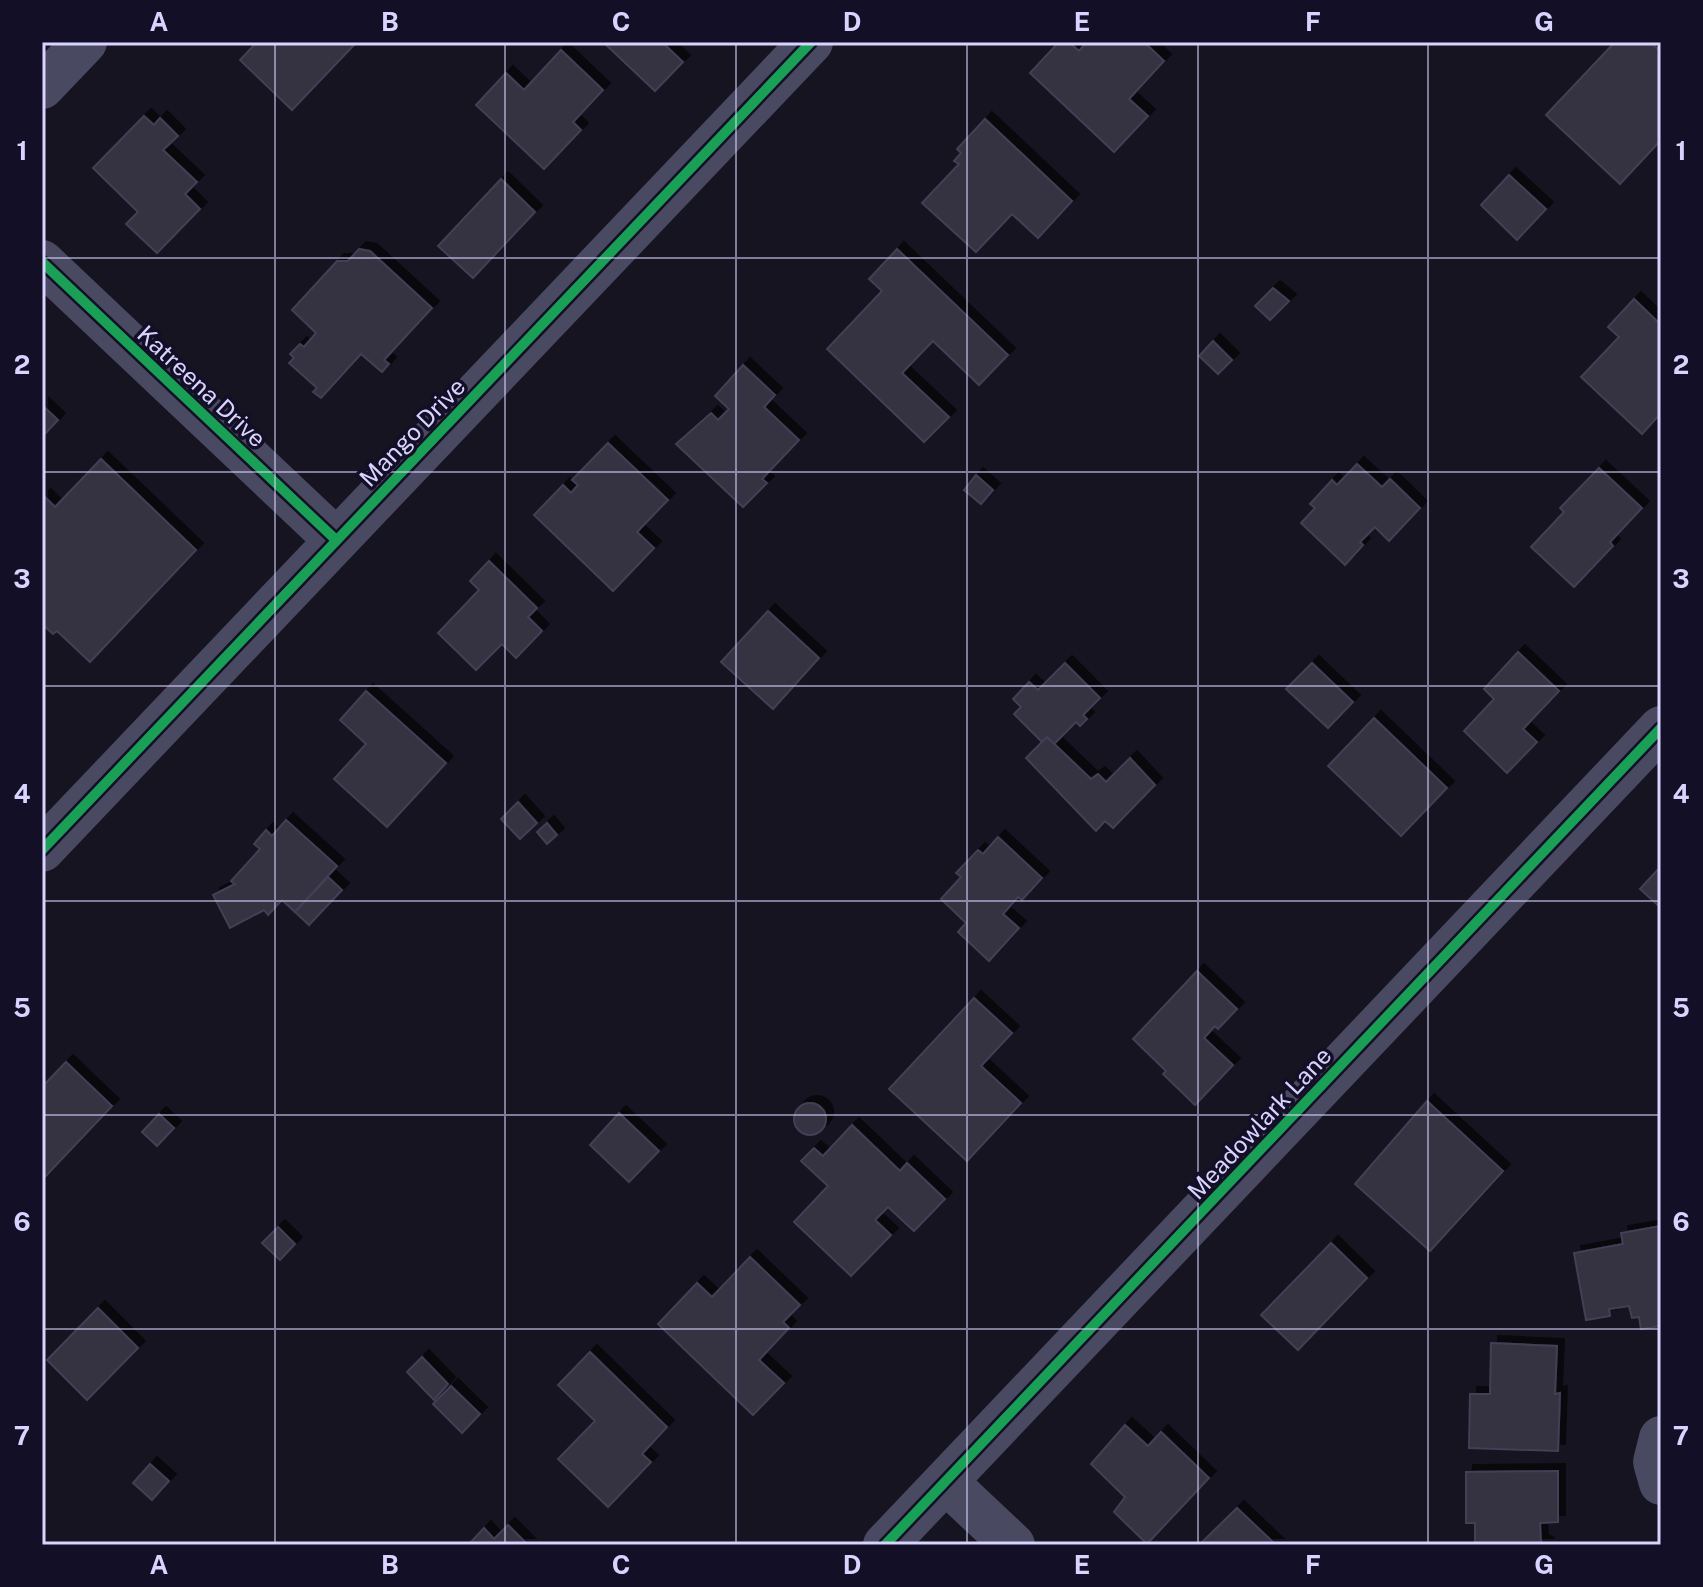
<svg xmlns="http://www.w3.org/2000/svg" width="1703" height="1587" font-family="'Public Sans',sans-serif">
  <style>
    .building { fill: #343243; stroke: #433f54; stroke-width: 2; filter: url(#shadow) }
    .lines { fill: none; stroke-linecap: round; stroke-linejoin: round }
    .minor { stroke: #4a4962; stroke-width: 44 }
    .cycleway-casing { stroke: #130f26; stroke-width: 15 }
    .cycleway { stroke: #1a9f57; stroke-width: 10 }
    .grid { fill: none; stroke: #d9d4ff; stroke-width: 2; stroke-opacity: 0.55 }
    .labels { text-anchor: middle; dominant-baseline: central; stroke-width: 7; stroke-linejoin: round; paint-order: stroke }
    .street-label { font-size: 24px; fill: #d9d4ff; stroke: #130f26 }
    .neatline { fill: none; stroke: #d9d4ff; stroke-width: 3 }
    .grid-label { font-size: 26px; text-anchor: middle; font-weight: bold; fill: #d9d4ff }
  </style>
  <defs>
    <filter id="shadow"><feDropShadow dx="7" dy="-7" stdDeviation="0" flood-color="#0009"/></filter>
  </defs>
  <rect width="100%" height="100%" fill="#161421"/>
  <g class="building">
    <path d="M257,42H351L354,45L292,110L240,60Z"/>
    <path d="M603,42H666L664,44L683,62L655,91Z"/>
    <path d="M1059,42H1069L1079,51L1087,42H1144L1164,61L1129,99L1148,116L1114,152L1030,73Z"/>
    <path d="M1615,42H1650L1661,52V140L1620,184L1546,115Z"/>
    <path d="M561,50L603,90L573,122L581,130L544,169L476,105L506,73L524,90Z"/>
    <path d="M144,116L154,125L160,118L178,136L163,150L197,182L185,194L200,209L157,253L126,224L138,212L93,168Z"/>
    <path d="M985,119L1072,201L1038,238L1012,214L976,252L922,203L959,164L954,161L961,153L957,149Z"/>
    <path d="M1509,175L1546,209L1517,240L1481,205Z"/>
    <path d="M501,179L535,212L473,278L438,246Z"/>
    <path d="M359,249L370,251L432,308L384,360L389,364L382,372L361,354L321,398L313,392L317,388L289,363L294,358L290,354L300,344L304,347L316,333L292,310L337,261H348Z"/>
    <path d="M897,249L1008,355L979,385L933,341L902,373L949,417L924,442L827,349L882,291L869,279Z"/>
    <path d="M1273,288L1289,301L1270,320L1255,306Z"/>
    <path d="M1634,299L1661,325V413L1642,434L1581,377L1619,337L1608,327Z"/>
    <path d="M1213,341L1232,360L1218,374L1199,356Z"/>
    <path d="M743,365L775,395L764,407L799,440L762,479L767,483L743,507L676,444L711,413L718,420L729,409L715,396Z"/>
    <path d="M42,405L58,420L42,437Z"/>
    <path d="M608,443L668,500L637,532L654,548L613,591L534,515L563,485L571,493L578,485L572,480Z"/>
    <path d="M101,459L196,550L90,662L57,631L53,634L42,624V497L44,496L55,507Z"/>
    <path d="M1357,464L1382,487L1390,479L1420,508L1389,541L1375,527L1360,542L1363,545L1345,565L1301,523L1315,508L1310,504L1332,480L1337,485Z"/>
    <path d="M1599,468L1642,508L1610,542L1613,546L1574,587L1531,547L1564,512L1560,508Z"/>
    <path d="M976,475L993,490L981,504L964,490Z"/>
    <path d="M489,561L537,608L528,617L542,631L516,658L502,644L476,670L438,633L479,590L470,581Z"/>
    <path d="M768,611L819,658L773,709L721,662Z"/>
    <path d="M1518,652L1559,691L1523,729L1537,742L1507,773L1464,731L1494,699L1484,689Z"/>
    <path d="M1065,663L1100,698L1083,715L1087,719L1080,726L1076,722L1049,749L1014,714L1021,707L1013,699L1029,682L1038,690Z"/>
    <path d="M1312,663L1353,702L1328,728L1286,689Z"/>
    <path d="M366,691L446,763L387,827L334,779L366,744L340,720Z"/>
    <path d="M1374,718L1447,788L1401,836L1328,766Z"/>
    <path d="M1047,737L1091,779L1098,774L1106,782L1130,758L1155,785L1113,828L1105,821L1096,831L1026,758Z"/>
    <path d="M518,802L537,823L520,839L501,819Z"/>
    <path d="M286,820L337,866L295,912L282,900L268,915L264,910L230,928L213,895L235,884L231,881L260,849L254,844L266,830L272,836Z"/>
    <path d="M547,823L557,835L547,844L537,832Z"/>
    <path d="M998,837L1042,878L1022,900L1018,897L1003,914L1019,928L989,961L958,932L966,923L941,899L961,877L956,873L978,850L983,854Z"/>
    <path d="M1661,866V908L1640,889Z"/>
    <path d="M328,877L342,890L309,925L295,912Z"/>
    <path d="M1197,971L1237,1009L1218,1029L1215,1026L1204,1038L1233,1065L1195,1105L1163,1074L1166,1071L1133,1039Z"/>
    <path d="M974,998L1012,1033L981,1066L1021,1103L967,1161L889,1089Z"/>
    <path d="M66,1062L112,1106L42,1180V1087Z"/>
    <path d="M1427,1101L1503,1171L1430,1251L1355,1184Z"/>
    <circle cx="810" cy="1119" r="16"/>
    <path d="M619,1113L659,1151L629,1182L590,1145Z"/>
    <path d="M159,1114L174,1128L157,1146L142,1132Z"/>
    <path d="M852,1125L900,1171L907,1163L945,1199L914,1231L888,1207L875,1220L891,1235L851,1276L794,1222L828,1186L801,1161L814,1148L823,1156Z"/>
    <path d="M1661,1226V1326L1641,1329L1639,1317L1632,1318L1629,1306L1609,1309L1610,1316L1586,1320L1574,1253L1623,1244L1621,1233Z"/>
    <path d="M278,1227L295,1244L280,1260L262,1243Z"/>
    <path d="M1331,1243L1367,1278L1298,1350L1261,1315Z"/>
    <path d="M750,1257L800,1305L783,1322L789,1328L759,1360L784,1383L753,1415L658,1324L697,1283L712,1297Z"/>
    <path d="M98,1308L138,1348L87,1400L47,1360Z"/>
    <path d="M1491,1343L1557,1346L1555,1394L1560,1393L1558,1451L1469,1448L1470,1394H1490Z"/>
    <path d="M590,1352L667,1427L642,1454L651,1462L608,1507L558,1459L595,1421L558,1385Z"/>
    <path d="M422,1357L448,1384L434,1400L407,1372Z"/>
    <path d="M451,1386L480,1414L462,1433L433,1404Z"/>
    <path d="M1125,1425L1148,1446L1161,1432L1209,1478L1147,1544L1114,1512L1125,1497L1091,1464Z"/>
    <path d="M150,1464L169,1481L152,1500L133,1483Z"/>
    <path d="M1558,1471V1522L1540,1523L1541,1542L1547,1545H1475V1523H1466V1472Z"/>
    <path d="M1237,1508L1276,1545H1199Z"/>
    <path d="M508,1525L528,1545H468L484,1528L494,1539Z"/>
  </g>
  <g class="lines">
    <g class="minor">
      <path d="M42,87L85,42"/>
      <path d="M42,262L335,539"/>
      <path d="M42,850L811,42"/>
      <path d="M1661,1438L1655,1462L1661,1483"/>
      <path d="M946,1482L1013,1545"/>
      <path d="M885,1545L1661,728"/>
    </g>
    <defs>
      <g id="cycleway">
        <path d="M42,262L335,539"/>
        <path d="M42,850L811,42"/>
        <path d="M885,1545L1661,728"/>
      </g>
    </defs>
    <use href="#cycleway" class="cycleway-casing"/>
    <use href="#cycleway" class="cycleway"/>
  </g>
  <path class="grid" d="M275,42V1545M505,42V1545M736,42V1545M967,42V1545M1198,42V1545M1428,42V1545M42,258H1661M42,472H1661M42,686H1661M42,901H1661M42,1115H1661M42,1329H1661"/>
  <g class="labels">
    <g class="street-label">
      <text transform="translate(202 386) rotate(43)">Katreena Drive</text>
      <text transform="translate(412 432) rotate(-46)">Mango Drive</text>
      <text transform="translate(1259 1123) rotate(-47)">Meadowlark Lane</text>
    </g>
  </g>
  <rect width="1703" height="1587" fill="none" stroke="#130f26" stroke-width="88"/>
  <rect x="44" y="44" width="1615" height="1499" class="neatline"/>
  <g class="grid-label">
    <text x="159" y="31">A</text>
    <text x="390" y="31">B</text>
    <text x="621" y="31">C</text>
    <text x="852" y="31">D</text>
    <text x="1082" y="31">E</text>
    <text x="1313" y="31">F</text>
    <text x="1544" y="31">G</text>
    <text x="22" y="160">1</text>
    <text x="1681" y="160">1</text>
    <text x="22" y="374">2</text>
    <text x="1681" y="374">2</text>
    <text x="22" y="588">3</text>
    <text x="1681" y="588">3</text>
    <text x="22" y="803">4</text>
    <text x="1681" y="803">4</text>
    <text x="22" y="1017">5</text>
    <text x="1681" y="1017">5</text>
    <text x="22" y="1231">6</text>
    <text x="1681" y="1231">6</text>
    <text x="22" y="1445">7</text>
    <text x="1681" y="1445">7</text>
    <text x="159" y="1574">A</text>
    <text x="390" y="1574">B</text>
    <text x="621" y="1574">C</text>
    <text x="852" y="1574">D</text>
    <text x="1082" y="1574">E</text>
    <text x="1313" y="1574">F</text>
    <text x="1544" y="1574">G</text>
  </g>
</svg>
